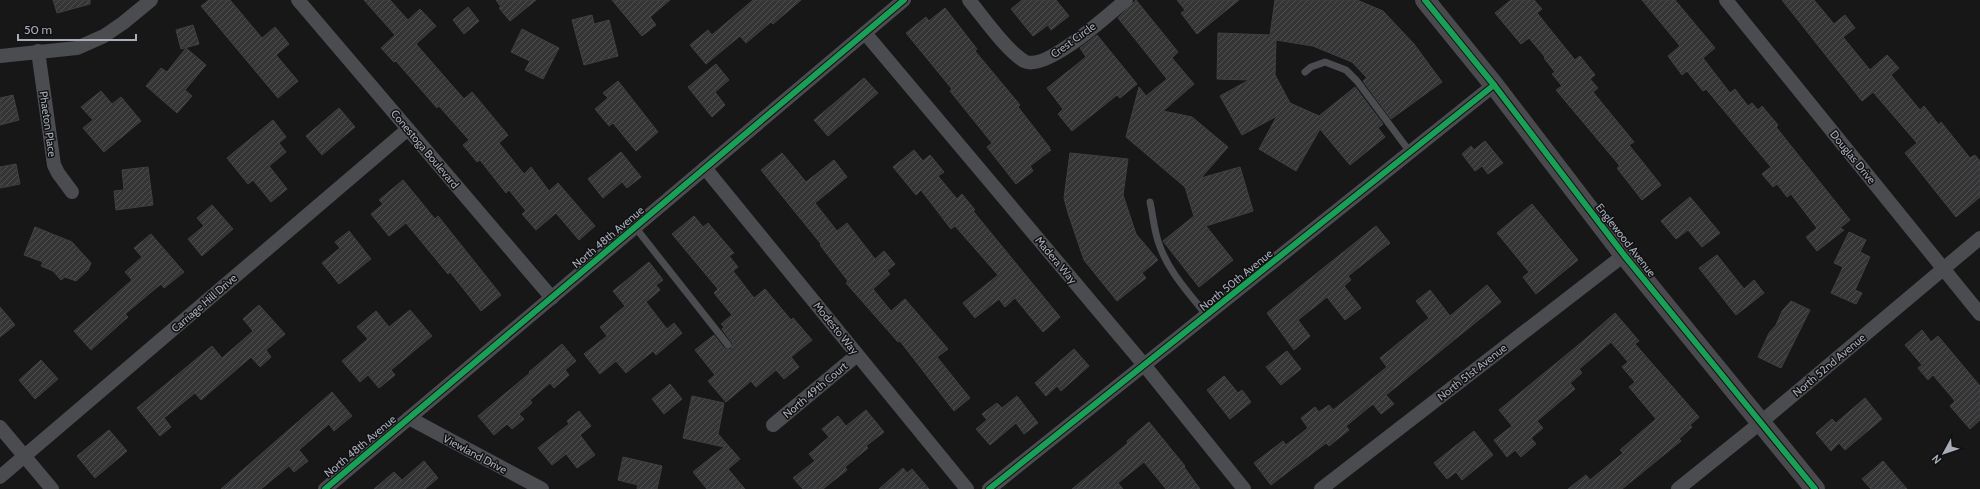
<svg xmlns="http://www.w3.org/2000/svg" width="1980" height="489" font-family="Cabin,sans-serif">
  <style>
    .building { fill: url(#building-hatch); stroke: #3f4043 }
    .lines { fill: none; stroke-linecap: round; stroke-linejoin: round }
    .lane { stroke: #4b4c50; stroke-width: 7 }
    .street { stroke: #4b4c50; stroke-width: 14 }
    .secondary { stroke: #4a4a4e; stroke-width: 20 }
    .cycleway-casing { stroke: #111113; stroke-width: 8 }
    .cycleway { stroke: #1a9f57; stroke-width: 6 }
    .labels { text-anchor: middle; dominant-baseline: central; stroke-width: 3; stroke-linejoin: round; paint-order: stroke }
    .street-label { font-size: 11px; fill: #a8adb8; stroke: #111113 }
  </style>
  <defs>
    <pattern id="building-hatch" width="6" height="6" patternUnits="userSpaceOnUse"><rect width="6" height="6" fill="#353536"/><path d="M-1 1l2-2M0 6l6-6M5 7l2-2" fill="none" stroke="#4f5051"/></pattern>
  </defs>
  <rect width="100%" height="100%" fill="#171717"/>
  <g class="building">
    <path d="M53,0H90V4L57,13Z"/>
    <path d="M209,0H230L262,38L275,27L289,44L276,55L298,81L278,98L201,6Z"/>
    <path d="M364,0H390L408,20L420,9L436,26L416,44L464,99L472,92L508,135L499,143L524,174L531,167L549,191L558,183L595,226L579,240L556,213L536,230L522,214L526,211L509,190L506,193L480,160L477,162L463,145L469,140L439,106L437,108L396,61L394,62L381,48L395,35Z"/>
    <path d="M496,0H536L510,21L499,8L501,7Z"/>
    <path d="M612,0H670L650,17L656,25L642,36Z"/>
    <path d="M753,0H801L773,24L771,22L746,43L740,36L706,64L690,45L708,30L712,35Z"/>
    <path d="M1022,0H1056L1069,16L1051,30L1048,25L1033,36L1011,9Z"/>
    <path d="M1136,0L1178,52L1172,58L1194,84L1163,111L1192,117L1228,147L1201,178L1240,167L1253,211L1206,226L1233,260L1199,287L1163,241L1194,216L1185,187L1126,137L1139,87L1146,96L1167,79L1118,18Z"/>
    <path d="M1177,0H1239L1197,34L1181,13L1185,10Z"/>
    <path d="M1275,0H1357L1383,11L1414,44L1442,82L1391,119L1363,81L1367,78L1352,62L1313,46L1276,40L1275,75L1290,103L1319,116L1355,87L1383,124L1378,128L1385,137L1350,165L1320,129L1296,171L1259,149L1277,116L1242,135L1220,96L1249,80L1217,79L1218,33L1270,35Z"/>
    <path d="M1511,0H1534L1542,9L1537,13L1562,44L1575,60L1580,56L1595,75L1590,79L1598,88L1593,92L1634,142L1629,145L1661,185L1642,200L1617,168L1620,166L1556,90L1562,86L1552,74L1555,72L1544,58L1545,57L1529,38L1521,44L1495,13Z"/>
    <path d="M1642,0H1675L1715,48L1703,58L1730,93L1735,89L1748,106L1752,103L1758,110L1762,106L1778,125L1776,127L1850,220L1840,228L1844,230L1817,251L1806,237L1817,228L1791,194L1787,197L1777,184L1773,187L1762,174L1771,167L1706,89L1703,91L1687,71L1682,75L1668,56L1680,46Z"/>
    <path d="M1782,0H1814L1834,24L1845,15L1855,28L1843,37L1870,70L1887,55L1899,68L1891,75L1920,110L1924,106L1939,125L1941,122L1970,158L1975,155L1980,161V197L1956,217L1905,153L1917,143L1873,92L1862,101Z"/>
    <path d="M468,7L479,21L464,34L453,20Z"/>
    <path d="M945,8L977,49L975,51L1020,105L1018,107L1050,148L1048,149L1051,150L1030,166L1033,171L1016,184L987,147L992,143L950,91L952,89L906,33L926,17L929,21Z"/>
    <path d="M592,15L594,24L609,20L618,56L584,65L572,20Z"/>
    <path d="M193,25L199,44L181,49L176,30Z"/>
    <path d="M522,29L559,48L543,79L525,70L530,61L511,52Z"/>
    <path d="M1097,35L1137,84L1120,98L1117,95L1072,131L1058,114L1063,109L1047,88L1086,57L1080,48Z"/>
    <path d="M186,48L206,65L185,90L192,96L177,113L146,86L161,68L167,72Z"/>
    <path d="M716,64L729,80L715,92L725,105L712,117L688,87Z"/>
    <path d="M864,78L878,93L828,136L814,120Z"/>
    <path d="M618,81L658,132L636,151L613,123L609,126L595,109L608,98L603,93Z"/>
    <path d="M101,91L112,104L121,97L141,121L104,152L83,128L93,120L81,107Z"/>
    <path d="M13,95L19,120L0,125V98Z"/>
    <path d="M339,108L355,127L322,155L306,136Z"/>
    <path d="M273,120L286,137L279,143L286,152L269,166L287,189L271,202L253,180L248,184L227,158Z"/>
    <path d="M1485,141L1503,163L1488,174L1482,166L1475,171L1462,154L1471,146L1474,150Z"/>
    <path d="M914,150L923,161L930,155L944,172L938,176L957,199L962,194L975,210L973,211L1060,317L1043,332L1015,298L1005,307L999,299L975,318L963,303L998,275L955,226L951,229L921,190L916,195L893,167Z"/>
    <path d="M621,152L641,177L627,188L622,182L603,198L588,179Z"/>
    <path d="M782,153L806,182L834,160L847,177L815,203L837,231L847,223L875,259L884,251L895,264L887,271L890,274L873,289L891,311L905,299L948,349L937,357L970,398L954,411L900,341L898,342L846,283L848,281L820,245L821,244L761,170Z"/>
    <path d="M1070,153L1128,159L1123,195L1136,234L1158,260L1142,273L1146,278L1117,301L1084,260L1068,213L1064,198Z"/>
    <path d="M16,164L20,184L0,188V167Z"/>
    <path d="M148,167L153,205L116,210L114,191L124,190L122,170Z"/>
    <path d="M403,180L435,219L438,216L501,295L481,311L450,272L448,274L406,223L389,236L371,214L383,204L379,200Z"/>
    <path d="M1690,197L1720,233L1702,247L1688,230L1676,239L1661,221Z"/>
    <path d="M1532,204L1578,260L1536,294L1523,277L1529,272L1497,233Z"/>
    <path d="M212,205L233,229L202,256L188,239L204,226L197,218Z"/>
    <path d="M694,216L703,227L708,223L734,253L729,256L738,267L733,271L754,298L765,289L791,320L793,318L812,340L791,357L799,367L784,379L776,370L756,387L751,381L726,402L708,381L715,375L695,350L714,335L724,348L728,350L731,349L733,344L722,329L724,327L721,324L732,315L714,293L718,289L672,234Z"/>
    <path d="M1376,226L1390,243L1348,276L1351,280L1344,286L1361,308L1345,320L1327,297L1298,320L1310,336L1294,350L1267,313Z"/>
    <path d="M35,227L72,242L91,263L88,270L76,281L65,277L61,280L53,271L41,266L43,262L24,255Z"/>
    <path d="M349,231L371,259L339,284L322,263L340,248L335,242Z"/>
    <path d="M1849,232L1866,240L1860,252L1870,257L1855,290L1862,293L1856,304L1831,293L1843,267L1834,263Z"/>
    <path d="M151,234L184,272L164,288L161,284L125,314L128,317L91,350L74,331L132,280L125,272L142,257L134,248Z"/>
    <path d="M1717,255L1744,289L1754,280L1764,293L1736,315L1699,268Z"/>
    <path d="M649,262L663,280L656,285L660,290L646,302L667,329L674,323L682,333L656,355L653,351L626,373L616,361L600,374L584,354L607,336L600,327L625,306L613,291Z"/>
    <path d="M1487,285L1501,302L1386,395L1394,404L1381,414L1373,404L1346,426L1349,430L1329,446L1326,443L1271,485L1254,463L1283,441L1286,445L1308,428L1301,418L1315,407L1319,412L1329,405L1333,410L1387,367L1380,358L1429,318L1416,301L1430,290L1450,316Z"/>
    <path d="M1791,301L1810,310L1781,368L1758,357L1769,333L1776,325L1782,311Z"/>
    <path d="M259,305L285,334L266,350L271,357L260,367L251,357L201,400L195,393L164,418L171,427L160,436L137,408L212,346L222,358L253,331L243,319Z"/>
    <path d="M0,307L15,325L0,337Z"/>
    <path d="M410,310L432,336L391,370L395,375L379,388L368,375L360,382L342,361L368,339L357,327L376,311L389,327Z"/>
    <path d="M1615,313L1639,341L1635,344L1699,417L1690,425L1692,427L1679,439L1681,441L1622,489H1568L1586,475L1590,480L1623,453L1620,450L1656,419L1629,387L1635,382L1622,367L1628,362L1611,342L1579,369L1582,373L1570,383L1575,389L1537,421L1543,428L1531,438L1536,444L1521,457L1515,450L1507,457L1494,440L1512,426L1499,410L1582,342Z"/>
    <path d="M1922,330L1931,342L1938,336L1980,386V420L1970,429L1950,406L1955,401L1933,375L1928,380L1918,368L1922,365L1905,345Z"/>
    <path d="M562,344L576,361L565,370L569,375L554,388L550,383L530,400L532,403L519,414L524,419L512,429L507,424L494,435L478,416L530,373L529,372Z"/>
    <path d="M1074,349L1089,366L1061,391L1057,386L1046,396L1035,383Z"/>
    <path d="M1287,351L1301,369L1281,385L1266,367Z"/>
    <path d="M41,360L58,379L35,399L19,380Z"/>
    <path d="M1224,376L1238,393L1242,390L1251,402L1230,419L1207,390Z"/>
    <path d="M670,384L682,399L664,414L652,399Z"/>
    <path d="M332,392L352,416L334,431L329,424L299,450L308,461L294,472L289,466L261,489H221Z"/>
    <path d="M692,396L724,403L718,434L740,459L728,469L745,489H707L693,472L724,447L683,438Z"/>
    <path d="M1017,396L1038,423L1024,434L1016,423L990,445L976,429L987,420L982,414L997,403L1002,408Z"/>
    <path d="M1865,398L1882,419L1845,450L1839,443L1831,451L1816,433L1832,419L1836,423Z"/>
    <path d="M866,410L884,432L866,446L868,448L845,467L847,470L823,489H803L793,478L815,461L809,454L829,437L822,429L838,416L846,426Z"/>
    <path d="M579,411L591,426L580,435L595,455L577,468L566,454L552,465L538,448L569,424L567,421Z"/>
    <path d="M1149,422L1185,466L1184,467L1200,489H1166L1144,462L1118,483L1123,489H1072L1128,443L1127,441Z"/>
    <path d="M109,430L127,451L95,478L77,456Z"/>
    <path d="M1474,431L1493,455L1462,480L1456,472L1447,479L1434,463Z"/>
    <path d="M623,457L662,466L657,489H637L638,485L618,480Z"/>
    <path d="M424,461L438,478L425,489H374L394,472L402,480Z"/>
    <path d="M1883,461L1907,489H1871L1862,479Z"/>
    <path d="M903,468L907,473L912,469L929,489H879Z"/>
  </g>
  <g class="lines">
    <g class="lane">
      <path d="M1305,72L1311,67L1325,62L1346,70L1357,81L1410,152"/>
      <path d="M1150,202C1153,215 1154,231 1159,244C1168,271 1189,293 1207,316"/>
      <path d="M635,227L728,345"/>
    </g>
    <g class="street">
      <path d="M298,0L552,298"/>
      <path d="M969,0C983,17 1006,50 1024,61C1045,73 1109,14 1126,0"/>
      <path d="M1726,0L1980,314"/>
      <path d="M865,33L1145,366L1244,489"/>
      <path d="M38,51L54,165L58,173L72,192"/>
      <path d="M0,56L77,48L104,36L123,23L151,0"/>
      <path d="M705,168L967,489"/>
      <path d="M409,418L542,489"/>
      <path d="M773,425L857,355"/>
      <path d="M0,427L52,489"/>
      <path d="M0,477L408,129"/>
      <path d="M325,489L904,0"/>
      <path d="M989,489L1494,85"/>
      <path d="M1321,489L1624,255"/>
      <path d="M1678,489L1760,423L1980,238"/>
    </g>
    <path class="secondary" d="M1425,0L1494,85L1624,255L1815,489"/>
    <defs>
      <g id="cycleway">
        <path d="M1425,0L1494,85L1624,255L1815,489"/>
        <path d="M325,489L904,0"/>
        <path d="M989,489L1494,85"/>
      </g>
    </defs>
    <use href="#cycleway" class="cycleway-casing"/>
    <use href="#cycleway" class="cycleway"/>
  </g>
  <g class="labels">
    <g class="street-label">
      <text transform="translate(1073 40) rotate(-36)">Crest Circle</text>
      <text transform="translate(48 124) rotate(82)">Phaeton Place</text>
      <text transform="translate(425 149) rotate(50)">Conestoga Boulevard</text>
      <text transform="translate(1853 157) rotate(51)">Douglas Drive</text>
      <text transform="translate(608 237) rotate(-40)">North 48th Avenue</text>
      <text transform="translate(1626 240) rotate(52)">Englewood Avenue</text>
      <text transform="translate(1056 260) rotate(50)">Madera Way</text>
      <text transform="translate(1236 280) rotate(-39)">North 50th Avenue</text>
      <text transform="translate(204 303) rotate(-41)">Carriage Hill Drive</text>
      <text transform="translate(836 328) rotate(51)">Modesto Way</text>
      <text transform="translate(1829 365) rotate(-40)">North 52nd Avenue</text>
      <text transform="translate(1472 372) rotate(-38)">North 51st Avenue</text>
      <text transform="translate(815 390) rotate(-40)">North 49th Court</text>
      <text transform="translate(360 446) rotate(-40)">North 48th Avenue</text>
      <text transform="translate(475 454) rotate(28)">Viewland Drive</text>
    </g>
  </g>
  <g transform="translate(1944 453) rotate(230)" stroke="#111113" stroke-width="3" paint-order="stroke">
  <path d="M0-3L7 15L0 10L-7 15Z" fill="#a8adb8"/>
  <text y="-6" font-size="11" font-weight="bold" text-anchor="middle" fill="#a8adb8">N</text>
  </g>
  <path d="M18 34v6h118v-6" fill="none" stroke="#a8adb8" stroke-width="2"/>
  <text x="24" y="34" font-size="12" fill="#a8adb8" stroke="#111113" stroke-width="3" paint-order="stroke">50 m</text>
</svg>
